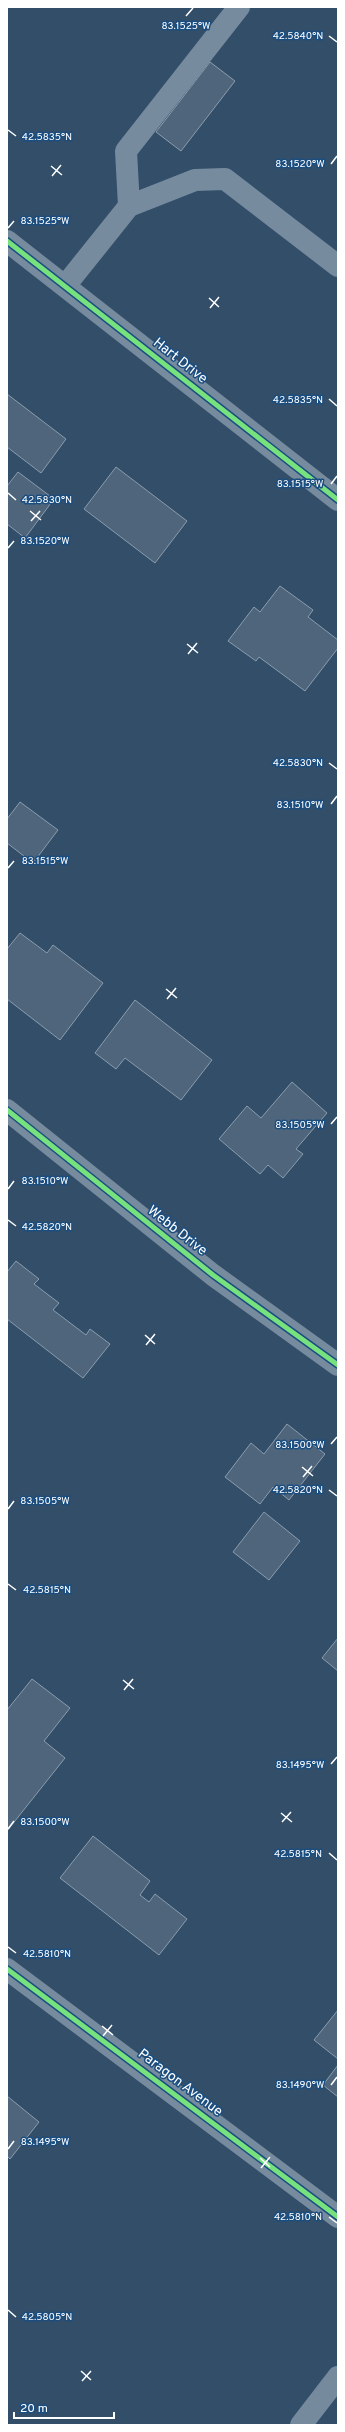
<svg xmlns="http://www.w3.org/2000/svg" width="345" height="2432" font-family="Overpass,sans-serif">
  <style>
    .building { fill: #4e657b; stroke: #8b9dae }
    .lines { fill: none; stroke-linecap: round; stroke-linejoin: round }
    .minor { stroke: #778b9f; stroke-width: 22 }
    .major { stroke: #768a9d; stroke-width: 22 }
    .cycleway-casing { stroke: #1b4e80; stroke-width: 8 }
    .cycleway { stroke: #77e17e; stroke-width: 5 }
    .ticks { fill: none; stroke: #fff; stroke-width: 1.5 }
    .labels { text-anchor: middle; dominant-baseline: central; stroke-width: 3; stroke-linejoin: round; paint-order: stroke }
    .street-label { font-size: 14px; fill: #fff; stroke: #1b4e80 }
    .ticks-label { font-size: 10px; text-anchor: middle; fill: #fff; stroke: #1b4e80; stroke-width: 3; stroke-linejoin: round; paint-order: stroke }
  </style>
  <rect width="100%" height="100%" fill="#324e69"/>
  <g class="building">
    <path d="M210,62L235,81L181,151L156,132Z"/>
    <path d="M7,394L66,439L41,473L7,447Z"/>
    <path d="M116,467L187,521L155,563L84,509Z"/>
    <path d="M18,472L54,499L25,538L7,524V486Z"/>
    <path d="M280,586L313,610L308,617L338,640V648L305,691L259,657L256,661L228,641L254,607L260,612Z"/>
    <path d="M20,802L58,830L33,863L7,843V819Z"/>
    <path d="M20,933L47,953L53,945L103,983L60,1040L7,999V949Z"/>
    <path d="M135,1000L212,1060L181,1100L125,1058L116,1069L95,1053Z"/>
    <path d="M292,1082L327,1113L296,1149L303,1154L283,1178L268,1165L260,1174L219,1139L247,1106L261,1118Z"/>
    <path d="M16,1261L39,1279L34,1284L59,1303L53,1310L86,1335L90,1329L110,1344L83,1378L7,1319V1272Z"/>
    <path d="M287,1424L325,1454L289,1500L273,1487L260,1504L225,1477L251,1443L264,1454Z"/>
    <path d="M264,1512L300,1541L269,1580L233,1552Z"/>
    <path d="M338,1638V1671L322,1658Z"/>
    <path d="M32,1679L70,1708L44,1741L65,1758L7,1831V1710Z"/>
    <path d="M93,1836L150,1881L140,1895L149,1902L155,1894L187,1919L159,1955L60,1878Z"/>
    <path d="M338,2010V2059L314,2040Z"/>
    <path d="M338,2065V2097L323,2085Z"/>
    <path d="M7,2096L39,2122L10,2159L7,2156Z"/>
  </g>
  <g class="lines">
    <g class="minor">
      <path d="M129,206L126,151L239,7"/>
      <path d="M7,241L338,500"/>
      <path d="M65,286L129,206L195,180L225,179L338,266"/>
      <path d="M7,1110L213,1275L338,1365"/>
      <path d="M7,1969L338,2217"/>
    </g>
    <path class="major" d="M301,2425L338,2377"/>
    <defs>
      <g id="cycleway">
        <path d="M7,241L338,500"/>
        <path d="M7,1110L213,1275L338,1365"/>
        <path d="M7,1969L338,2217"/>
      </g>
    </defs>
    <use href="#cycleway" class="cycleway-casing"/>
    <use href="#cycleway" class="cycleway"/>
  </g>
  <path class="ticks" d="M186,16L193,8M329,36L337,42M8,130L16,136M331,164L337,156M51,166L62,175M52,176L61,165M8,228L14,221M209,298L219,307M210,308L219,297M329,399L337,406M331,484L337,476M8,493L16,500M30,511L41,520M31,521L40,511M8,548L14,541M187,644L198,653M188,654L197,643M329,763L337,769M331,804L337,796M8,868L14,861M166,989L177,998M167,999L176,988M331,1124L337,1117M8,1189L14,1181M8,1220L16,1226M145,1335L155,1344M146,1345L155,1334M331,1444L337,1437M302,1467L313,1476M303,1477L312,1466M329,1490L337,1496M8,1509L14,1501M8,1584L16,1590M123,1680L134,1689M124,1690L133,1679M331,1764L337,1757M281,1813L292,1822M282,1822L291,1812M8,1829L14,1821M329,1853L337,1860M8,1947L16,1953M102,2026L113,2035M103,2036L112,2025M331,2085L337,2077M8,2149L14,2141M260,2158L270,2167M261,2168L270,2157M329,2217L337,2223M8,2310L16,2317M81,2371L91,2380M82,2381L91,2371"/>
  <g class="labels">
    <g class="street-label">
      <text transform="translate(180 361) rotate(38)">Hart Drive</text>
      <text transform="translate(177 1231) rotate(38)">Webb Drive</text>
      <text transform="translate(180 2083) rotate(37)">Paragon Avenue</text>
    </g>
  </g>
  <g class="ticks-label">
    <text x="186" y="29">83.1525°W</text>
    <text x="298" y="39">42.5840°N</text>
    <text x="47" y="140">42.5835°N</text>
    <text x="300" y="167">83.1520°W</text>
    <text x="45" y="224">83.1525°W</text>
    <text x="298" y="403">42.5835°N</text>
    <text x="300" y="487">83.1515°W</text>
    <text x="47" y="503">42.5830°N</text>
    <text x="45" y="544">83.1520°W</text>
    <text x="298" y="766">42.5830°N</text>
    <text x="300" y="808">83.1510°W</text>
    <text x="45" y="864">83.1515°W</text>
    <text x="300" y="1128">83.1505°W</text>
    <text x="45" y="1184">83.1510°W</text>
    <text x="47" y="1230">42.5820°N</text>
    <text x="300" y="1448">83.1500°W</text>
    <text x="298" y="1493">42.5820°N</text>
    <text x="45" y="1504">83.1505°W</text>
    <text x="47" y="1593">42.5815°N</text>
    <text x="300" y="1768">83.1495°W</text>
    <text x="45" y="1825">83.1500°W</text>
    <text x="298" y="1857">42.5815°N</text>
    <text x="47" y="1957">42.5810°N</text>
    <text x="300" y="2088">83.1490°W</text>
    <text x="45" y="2145">83.1495°W</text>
    <text x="298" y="2220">42.5810°N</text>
    <text x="47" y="2320">42.5805°N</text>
  </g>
  <rect width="345" height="2432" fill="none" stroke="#ffffff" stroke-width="16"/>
  <path d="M14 2412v6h100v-6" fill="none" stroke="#ffffff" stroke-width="2"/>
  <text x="20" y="2412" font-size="12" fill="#ffffff" stroke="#1b4e80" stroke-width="3" paint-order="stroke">20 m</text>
</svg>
